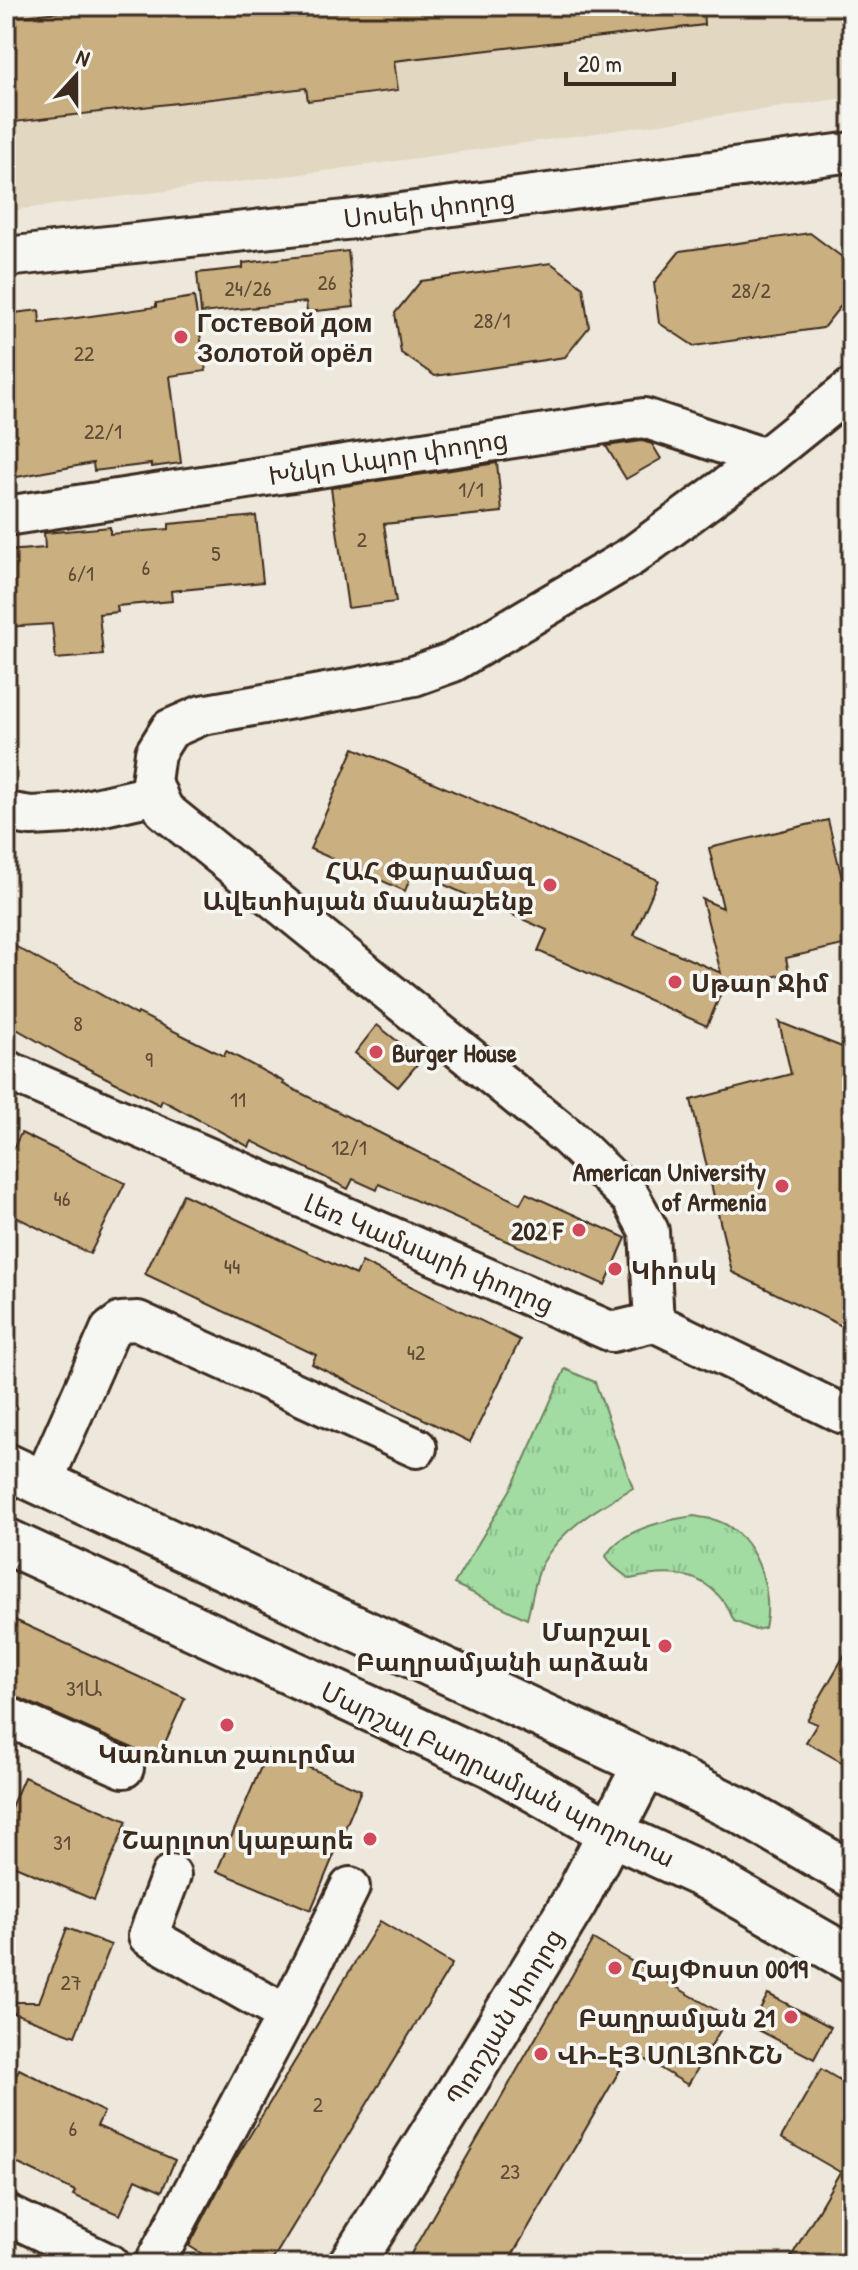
<svg xmlns="http://www.w3.org/2000/svg" width="858" height="2270" font-family="'Patrick Hand','Noto Sans Armenian',sans-serif">
  <style>
    .built { fill: #e2d7c0 }
    .grass { fill: url(#grass-tufts); stroke: #6e8360; stroke-width: 2 }
    .building { fill: #caaf80; stroke: #3b2a1e; stroke-width: 2 }
    .lines { fill: none; stroke-linecap: round; stroke-linejoin: round }
    .minor-casing { stroke: #3b2a1e; stroke-width: 44 }
    .major-casing { stroke: #3b2a1e; stroke-width: 50 }
    .minor { stroke: #f6f6f2; stroke-width: 38 }
    .major { stroke: #f6f6f2; stroke-width: 44 }
    .poi-dot { fill: #d1495b; stroke: #f6f6f2; stroke-width: 3 }
    .labels { text-anchor: middle; dominant-baseline: central; stroke-width: 7; stroke-linejoin: round; paint-order: stroke }
    .number-label { font-size: 22px; fill: #5f4b36 }
    .street-label { font-size: 26px; fill: #3b2a1e; stroke: #f6f6f2 }
    .poi-label { font-size: 26px; font-weight: bold; fill: #3b2a1e; stroke: #f6f6f2; text-anchor: start }
  </style>
  <defs>
    <pattern id="grass-tufts" width="24" height="20" patternUnits="userSpaceOnUse" patternTransform="scale(2)"><rect width="24" height="20" fill="#a2dca2"/><path d="M3 7l-1-3M5 7V3M7 7l1-3M15 17l-1-3M17 17v-4M19 17l1-3" fill="none" stroke="#8cbd8b"/></pattern>
  </defs>
  <rect width="100%" height="100%" fill="#ede8db"/>
  <filter id="ink" filterUnits="userSpaceOnUse"><feTurbulence type="fractalNoise" baseFrequency=".0125" numOctaves="2"/><feDisplacementMap in="SourceGraphic" scale="16" xChannelSelector="R" yChannelSelector="G"/><feConvolveMatrix kernelMatrix="1 2 1 2 8 2 1 2 1" color-interpolation-filters="sRGB"/></filter>
  <g filter="url(#ink)">
    <path class="built" d="M6,6H852V97L317,172L6,211Z"/>
    <g class="grass">
      <path d="M565,1369L595,1382L633,1488C600,1507 561,1528 542,1564C534,1580 532,1602 527,1619L454,1584L512,1487Z"/>
      <path d="M694,1516C702,1518 711,1518 718,1521C756,1535 774,1591 765,1628L755,1630L734,1621C714,1573 677,1568 630,1579C621,1572 611,1567 606,1556C621,1529 666,1520 694,1516Z"/>
    </g>
    <g class="building">
      <path d="M111,6H703L704,25L394,61L398,90L308,101L306,88L6,123V18Z"/>
      <path d="M810,233L842,257L848,297L823,328L694,346L659,323L654,283L680,251Z"/>
      <path d="M348,251L354,307L307,312L306,302L201,313L197,273L243,268V263Z"/>
      <path d="M551,263L583,287L589,327L565,357L435,376L401,353L395,313L421,281Z"/>
      <path d="M194,297L206,371L170,376L181,463L151,467V464L94,471L93,463L6,479V314L39,310L40,323L156,307V303Z"/>
      <path d="M642,441L652,444L661,459L626,479L606,446Z"/>
      <path d="M497,463L502,512L384,524L396,602L348,608L331,488Z"/>
      <path d="M256,516L263,582L171,591L172,601L117,606L118,612L99,614L103,655L56,659L52,624L6,627V551L45,548L44,533L110,527V534L169,529V524Z"/>
      <path d="M354,748L658,880L634,935L721,973L702,899L723,908L709,848L828,820L852,920V943L786,958L789,973L725,988L724,986L707,1026L538,951L547,930L413,871L405,891L310,849Z"/>
      <path d="M6,941L137,1015L138,1013L224,1056L226,1051L284,1082L283,1084L520,1204L526,1193L626,1238L605,1285L379,1184L377,1190L353,1179L348,1189L252,1141L249,1147L162,1100L160,1105L71,1060L6,1023Z"/>
      <path d="M779,1022L852,1051V1331L732,1272L691,1100L791,1074Z"/>
      <path d="M377,1025L421,1060L398,1087L355,1053Z"/>
      <path d="M21,1133L125,1183L90,1254L6,1212V1163Z"/>
      <path d="M183,1194L356,1275L362,1262L520,1340L470,1442L312,1364L316,1355L145,1274Z"/>
      <path d="M6,1616L185,1698L156,1763L143,1757L133,1748L15,1696L6,1694Z"/>
      <path d="M852,1642V1768L806,1742L817,1724L807,1720Z"/>
      <path d="M268,1750L361,1790L311,1910L217,1871Z"/>
      <path d="M24,1777L127,1821L94,1900L6,1862V1819Z"/>
      <path d="M380,1921L452,1964L270,2264H219L189,2246L227,2173Z"/>
      <path d="M67,1928L111,1945L75,2036L6,2010V2002H39Z"/>
      <path d="M593,1939L728,2017L688,2085L631,2051L507,2264H405Z"/>
      <path d="M768,1994L831,2027L814,2059L751,2026Z"/>
      <path d="M19,2069L104,2112L97,2126L175,2160L162,2191L136,2179L120,2215L73,2195L75,2191L6,2158V2096Z"/>
      <path d="M821,2069L852,2087V2264H787L840,2172L781,2138Z"/>
    </g>
    <g class="lines">
      <defs>
        <g id="minor">
          <path d="M6,257L364,218L852,152"/>
          <path d="M6,516L644,418L765,458"/>
          <path d="M6,812L31,816L68,814L157,794"/>
          <path d="M6,1070L612,1332L654,1322L841,1413L852,1415"/>
          <path d="M654,1322L649,1231L631,1198L568,1137L164,810L151,782L155,753L170,729L202,715L354,688L414,676L453,662L632,556L765,458L852,388"/>
          <path d="M43,1482L110,1330L121,1322L138,1321L417,1448"/>
          <path d="M6,1716L124,1768"/>
          <path d="M287,2015L350,1887"/>
          <path d="M6,2214L110,2264"/>
          <path d="M154,2264L287,2015L148,1936L171,1875"/>
        </g>
        <g id="major">
          <path d="M6,1466L646,1764L743,1812L852,1875"/>
          <path d="M6,1541L490,1764L611,1833L709,1878L852,1960"/>
          <path d="M351,2264L462,2087L575,1901L646,1764"/>
        </g>
      </defs>
      <use href="#minor" class="minor-casing"/>
      <use href="#major" class="major-casing"/>
      <use href="#minor" class="minor"/>
      <use href="#major" class="major"/>
    </g>
  </g>
  <g class="poi-dot">
    <circle cx="181" cy="337" r="8"/>
    <circle cx="550" cy="885" r="8"/>
    <circle cx="675" cy="982" r="8"/>
    <circle cx="376" cy="1052" r="8"/>
    <circle cx="782" cy="1186" r="8"/>
    <circle cx="579" cy="1230" r="8"/>
    <circle cx="615" cy="1269" r="8"/>
    <circle cx="665" cy="1646" r="8"/>
    <circle cx="227" cy="1725" r="8"/>
    <circle cx="370" cy="1839" r="8"/>
    <circle cx="615" cy="1968" r="8"/>
    <circle cx="791" cy="2017" r="8"/>
    <circle cx="541" cy="2054" r="8"/>
  </g>
  <g class="labels">
    <g class="number-label">
      <text x="327" y="282">26</text>
      <text x="248" y="288">24/26</text>
      <text x="751" y="290">28/2</text>
      <text x="492" y="320">28/1</text>
      <text x="84" y="353">22</text>
      <text x="103" y="431">22/1</text>
      <text x="471" y="489">1/1</text>
      <text x="362" y="539">2</text>
      <text x="216" y="553">5</text>
      <text x="146" y="567">6</text>
      <text x="81" y="573">6/1</text>
      <text x="78" y="1023">8</text>
      <text x="149" y="1059">9</text>
      <text x="238" y="1099">11</text>
      <text x="349" y="1147">12/1</text>
      <text x="62" y="1198">46</text>
      <text x="232" y="1266">44</text>
      <text x="416" y="1352">42</text>
      <text x="84" y="1688">31Ա</text>
      <text x="62" y="1842">31</text>
      <text x="71" y="1982">27</text>
      <text x="318" y="2104">2</text>
      <text x="73" y="2128">6</text>
      <text x="510" y="2171">23</text>
    </g>
    <g class="street-label">
      <text transform="translate(429 208) rotate(-7)">Սոսեի փողոց</text>
      <text transform="translate(388 457) rotate(-9)">Խնկո Ապոր փողոց</text>
      <text transform="translate(429 1253) rotate(23)">Լեռ Կամսարի փողոց</text>
      <text transform="translate(498 1774) rotate(26)">Մարշալ Բաղրամյան պողոտա</text>
      <text transform="translate(504 2017) rotate(-59)">Պռոշյան փողոց</text>
    </g>
    <g class="poi-label">
      <text x="197" y="322">Гостевой дом<tspan x="197" dy="30">Золотой орёл</tspan></text>
      <text x="534" y="870" text-anchor="end">ՀԱՀ Փարամազ<tspan x="534" dy="30">Ավետիսյան մասնաշենք</tspan></text>
      <text x="691" y="982">Սթար Ջիմ</text>
      <text x="392" y="1052">Burger House</text>
      <text x="766" y="1171" text-anchor="end">American University<tspan x="766" dy="30">of Armenia</tspan></text>
      <text x="563" y="1230" text-anchor="end">202 F</text>
      <text x="631" y="1269">Կիոսկ</text>
      <text x="649" y="1631" text-anchor="end">Մարշալ<tspan x="649" dy="30">Բաղրամյանի արձան</tspan></text>
      <text x="227" y="1753" text-anchor="middle">Կառնուտ շաուրմա</text>
      <text x="354" y="1839" text-anchor="end">Շարլոտ կաբարե</text>
      <text x="631" y="1968">ՀայՓոստ 0019</text>
      <text x="775" y="2017" text-anchor="end">Բաղրամյան 21</text>
      <text x="557" y="2054">ՎԻ-ԷՅ ՍՈԼՅՈՒՇՆ</text>
    </g>
  </g>
  <rect width="858" height="2270" fill="none" stroke="#f6f6f2" stroke-width="32"/>
  <rect x="16" y="16" width="826" height="2238" fill="none" stroke="#3b2a1e" stroke-width="3" filter="url(#ink)"/>
  <g transform="translate(76 76) rotate(21)" stroke="#f6f6f2" stroke-width="6" paint-order="stroke">
  <path d="M0-6L14 30L0 20L-14 30Z" fill="#3b2a1e"/>
  <text y="-12" font-size="22" font-weight="bold" text-anchor="middle" fill="#3b2a1e">N</text>
  </g>
  <path d="M566 72v12h108v-12" fill="none" stroke="#3b2a1e" stroke-width="4"/>
  <text x="578" y="72" font-size="24" fill="#3b2a1e" stroke="#f6f6f2" stroke-width="6" paint-order="stroke">20 m</text>
</svg>
